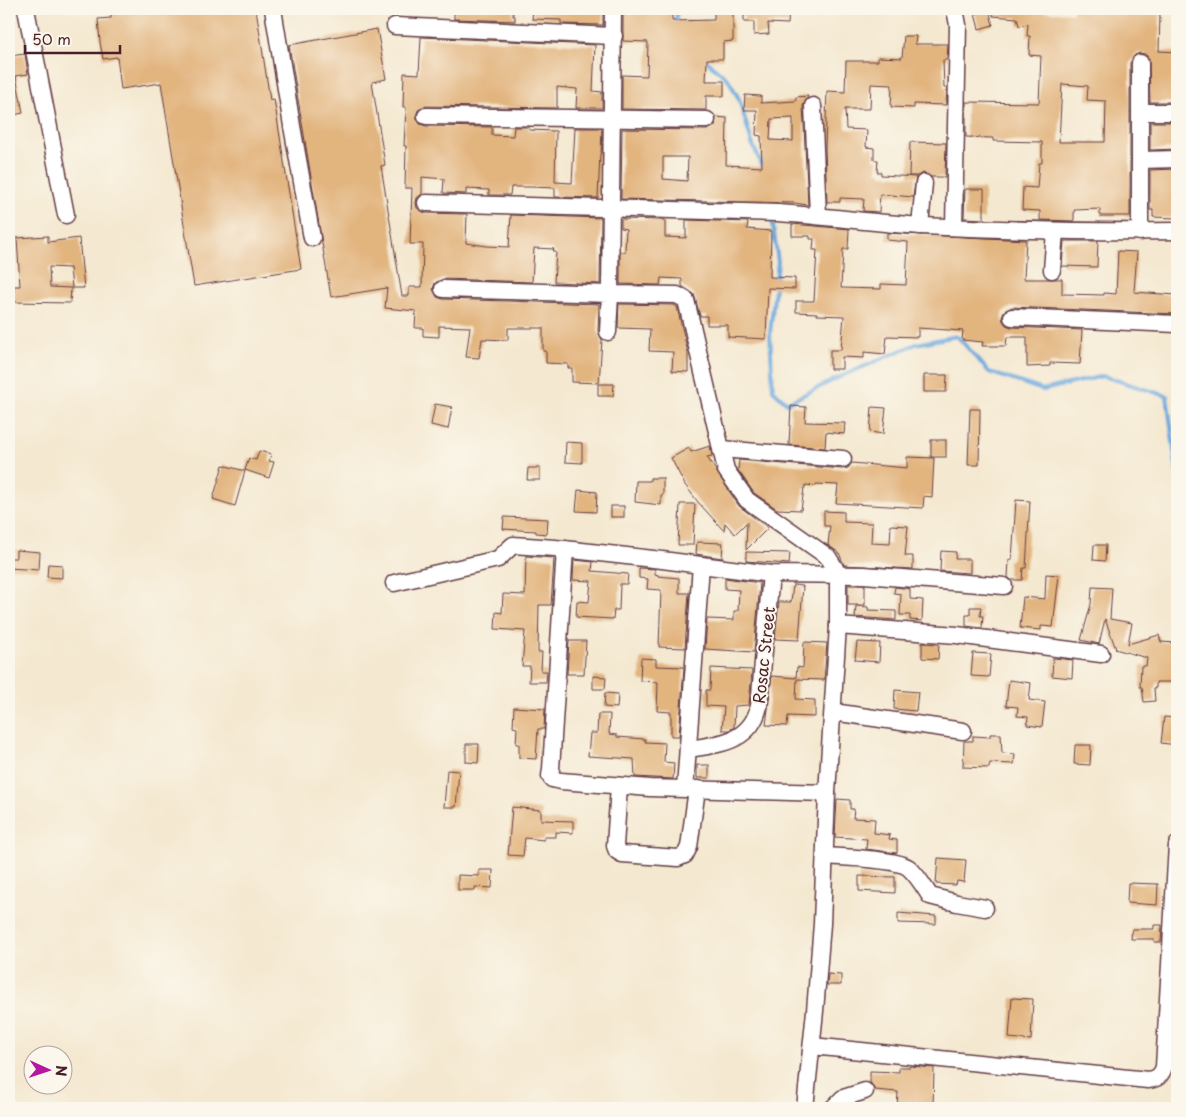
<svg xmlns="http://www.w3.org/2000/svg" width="1186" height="1117" font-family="'Playpen Sans',sans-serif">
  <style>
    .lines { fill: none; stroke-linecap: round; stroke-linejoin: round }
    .stream { stroke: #6ca9de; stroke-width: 4 }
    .building { fill: #e2b47e; fill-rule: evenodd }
    .minor-casing { stroke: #643d44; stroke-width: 19 }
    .minor { stroke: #fff; stroke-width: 16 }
    .labels { text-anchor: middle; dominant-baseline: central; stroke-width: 4; stroke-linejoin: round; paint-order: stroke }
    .street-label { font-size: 16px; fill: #4a1f2b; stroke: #fbf7ec }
  </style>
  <rect width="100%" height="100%" fill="#fbf7ec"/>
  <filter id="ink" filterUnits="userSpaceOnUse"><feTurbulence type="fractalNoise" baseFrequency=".02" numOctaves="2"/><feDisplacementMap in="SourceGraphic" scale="10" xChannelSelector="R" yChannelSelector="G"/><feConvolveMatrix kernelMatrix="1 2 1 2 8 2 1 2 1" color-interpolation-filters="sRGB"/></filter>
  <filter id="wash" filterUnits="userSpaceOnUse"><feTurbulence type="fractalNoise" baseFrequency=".0096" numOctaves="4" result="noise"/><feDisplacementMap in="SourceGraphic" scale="20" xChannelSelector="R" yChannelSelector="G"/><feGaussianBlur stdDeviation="1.12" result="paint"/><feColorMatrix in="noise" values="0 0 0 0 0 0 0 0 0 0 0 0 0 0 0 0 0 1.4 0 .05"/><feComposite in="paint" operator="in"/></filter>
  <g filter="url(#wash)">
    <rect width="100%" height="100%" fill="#f4e8d0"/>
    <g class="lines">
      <g class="stream">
        <path d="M675,26L677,11L685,9"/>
        <path d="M705,60L728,79L739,99L752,143L764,170"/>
        <path d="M772,218L778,262L770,333L773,390L787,403L842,376L916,344L957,336L989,372L1043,390L1103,376L1167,396L1177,472"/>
      </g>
    </g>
    <g id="blocks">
      <g class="building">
        <path d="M111,9H256L270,100L274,99L301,269L194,286L161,83L121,89L117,57L103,59L100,42L98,19L111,18Z"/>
        <path d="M454,9H513V16H515V21L454,19Z"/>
        <path d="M533,9H594L593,11L603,12V25L561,24V20L532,19Z"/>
        <path d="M623,9H672V21L714,20V11L733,10V41L723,42V59H707L706,81H724V96H706V110L622,109V75L647,76L648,42L623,41Z"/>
        <path d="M774,9H789L788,24L768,23L769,34L754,35V22H744V15L774,13Z"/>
        <path d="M993,9H1033V11L1073,13V9H1099L1160,14L1159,51L1177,52V102H1150L1149,58L1145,54L1140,53L1135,55L1130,63V216H1100V209L1074,210V221L1040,220V211L1022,210L1023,187L1037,188L1039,163H1042V142L993,141V138L966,137V102L1039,103L1041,56L1029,55L1030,36H1027L1028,24L1019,26L1017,18L993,16ZM1062,84L1088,86L1087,100L1106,101L1105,142H1059Z"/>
        <path d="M989,10L993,25L979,29L975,14Z"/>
        <path d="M377,29L386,79L372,82L385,165L381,166L402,296H409V287H422L423,244H410L412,188H405L406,146H404L406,107H403L404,73L419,74L421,37L595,45L593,91L602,92V108H576L577,89L557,87V108L426,106L418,110L416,116L420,124L426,126L492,127V135L513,136L514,127H529V130L556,131L555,182L572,183L575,128H602L601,154H600L598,198L555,197V188L531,187H511L510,195H489V190L466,189V194L443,193L444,179L422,177V194L417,198L416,203L417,208L425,213L467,214L466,243L487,246L509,247L511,215L601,218L600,284L554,282L556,252H553L554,249L534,248L532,282L443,279L435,283L433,289L437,297L443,299L599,304L598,331L602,340L599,383L572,382V368H568V364L546,363V351H543V328H508V340L482,339L479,358L466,357L470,327L439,326V337L423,336V328H415L416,311L385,308L387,288L331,297L289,45Z"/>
        <path d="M904,36H916L915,44H948L947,60H943L944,88H947L946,105L914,104V108L891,107L892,85L871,84L870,109H845L846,129L867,130L866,147L874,148V160H878L877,172H881V175L916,177L913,197L880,194L879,212L863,211L864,199L840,198V202H827L825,149L827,91L845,92L846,61H878V57L902,58Z"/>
        <path d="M25,54L28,74L16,76L23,113L9,116V56Z"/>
        <path d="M745,95L761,96V103L796,101V97L808,96L803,106L808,205L794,203L621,199L622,129L707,130L715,126L716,117L727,118L726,165L762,167L761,136L756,135L757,110H744ZM793,118V141L770,140L771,119ZM663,157H688L687,181L663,179Z"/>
        <path d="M1150,122H1177V149L1150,150Z"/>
        <path d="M910,142L946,143L945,177H931L924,173L917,176H909Z"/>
        <path d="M1177,169L1176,218L1153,217V210H1150V170Z"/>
        <path d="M965,189H984V219L964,218Z"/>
        <path d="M621,219L665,220V237L686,238V220L748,222L747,229L771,231L770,277L795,278V289L768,288L766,339L728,337V325H707V316H700L694,294L682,286V279L661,278L660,285L620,284V252H625L626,229L621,228Z"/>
        <path d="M792,224L849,229L848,249H843L841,288L881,289V284L906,285L908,242L887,240V233L1026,240L1024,279H1062V294L1104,295V293L1116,294L1118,251L1137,252L1134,292L1177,295V314L1012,307L1004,311L1002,316L1003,321L1006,325L1011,327L1082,330L1080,364L1050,363V366L1027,367V337H1007L1006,346H982L983,342L962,340L963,331L918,328V337L887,336L885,354L864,352V358L842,357V369H830V350H841L844,316L817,315V313L796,312V301H814L817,250H813L814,239H810V236H792Z"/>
        <path d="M48,236V242L79,238L84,288H72L70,268L49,267L50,287L71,288L70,303L14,302V286H20L17,238Z"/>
        <path d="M1064,241H1098L1097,267L1062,266Z"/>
        <path d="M619,304L674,305L677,307L688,353V372L672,371L673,352L649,351L650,329L618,328Z"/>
        <path d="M924,375H947L946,392H924Z"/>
        <path d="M598,384H614L613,396H598Z"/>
        <path d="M435,404L452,407L448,429L431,425Z"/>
        <path d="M791,406L806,407L805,422L845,423L844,434L826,432L825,448L789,445Z"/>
        <path d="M872,407L886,408L883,434L870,432Z"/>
        <path d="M970,409H980L979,465H968Z"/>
        <rect x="931" y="440" width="15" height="17"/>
        <path d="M566,442L582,443V463L565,462Z"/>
        <path d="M710,446L712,456L707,457L739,506L768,528L746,550L747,522L735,534L725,523L724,531L698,502L685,485L671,458L689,448L691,452Z"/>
        <path d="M259,451L271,454L269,461L274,462L269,478L245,470L249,458L256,460Z"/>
        <path d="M907,457L934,458L932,497L924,496L923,508L836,503L838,485L816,484V486L805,485V488H804L801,510L777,509L754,493L738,470L739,460L842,469L848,468L852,463L907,468Z"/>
        <path d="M223,465L245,471L235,506L213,499Z"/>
        <path d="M528,468H540V480H527Z"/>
        <path d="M650,478H663V495H661V505L635,502L636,481H650Z"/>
        <path d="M578,490L597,492L596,512L576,511Z"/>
        <path d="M1016,500L1030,501L1026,568H1023L1022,580H1011L1008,577L1009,560H1012Z"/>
        <path d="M680,504H695L693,545H678Z"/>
        <rect x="611" y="506" width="13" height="11"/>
        <path d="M824,511L844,512V522L872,523L871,543L890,544L891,525L908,526L905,556H913V569L844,565L839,553L828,545L830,526H824Z"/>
        <path d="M504,517L548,519L547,534L536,533V531L503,529Z"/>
        <path d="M697,542L723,543L722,558L696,554Z"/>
        <path d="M1094,545H1106L1105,561L1093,560Z"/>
        <path d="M16,550L40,552L39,570L9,568V558H16Z"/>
        <path d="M941,551L956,552L955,559H970V573L940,571Z"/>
        <path d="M746,552L790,553L789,564L746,561Z"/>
        <path d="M526,556L554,558L551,605H539L538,652H542L541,671H547L546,682H529L530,666H522L525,631L495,629L496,612L502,613L503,594L525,595Z"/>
        <path d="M574,560L593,562L592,571L628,574L627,584H620L619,610H614L613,619L576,617L577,601L589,602L591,581L573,580Z"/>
        <path d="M48,564L62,565V578L47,577Z"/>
        <path d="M639,568L655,569V574L658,575V576L679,578V593H689L685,648L659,647L661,590L647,589L648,579L639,578Z"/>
        <path d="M1046,574L1059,575L1053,627L1041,626V630L1020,628L1023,597L1045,599Z"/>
        <path d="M725,578L760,583L754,652L705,649L707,619L734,620V611H738L739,590L725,589Z"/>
        <path d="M793,585L803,586L799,640L775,639L779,602H791Z"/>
        <rect x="848" y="585" width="17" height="20"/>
        <path d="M895,587L910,589V599L923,600L922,621L910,620V615H900L901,594L894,593Z"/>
        <path d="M1092,587L1112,588L1110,619L1132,623L1128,644L1159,635L1161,642L1177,643L1176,682H1156V688H1154L1155,701L1144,702L1142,687H1140L1141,666H1146L1147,658L1115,649H1116L1105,619L1099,644L1081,640L1091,604Z"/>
        <path d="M856,606L868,607V610L896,611V620L855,617Z"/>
        <path d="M970,607H981L980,616H983L982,628L966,626V615H970Z"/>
        <path d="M569,641H586L584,674H567Z"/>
        <path d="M804,642L827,643L824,680L797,679L796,699L815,700V717L788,716L787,726L766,725L772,676L796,678L797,667L803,668Z"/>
        <path d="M857,642L880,643L879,662L855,660Z"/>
        <path d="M922,643L939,644L938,659L922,658Z"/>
        <path d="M973,653L991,654L989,677L971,676Z"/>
        <path d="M641,658L656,659V666L684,667L679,736H671V712L657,711L658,682L640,681Z"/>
        <path d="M1053,658L1073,660L1072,678L1052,676Z"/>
        <path d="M711,668L752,670L749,705L735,706L734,727L729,730H722L724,707L706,706V690H710Z"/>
        <path d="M593,676L606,677L605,689H593Z"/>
        <path d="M1009,680L1031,683L1029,700L1045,702L1042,727L1027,725L1028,717L1017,716L1018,707L1006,706Z"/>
        <path d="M895,690L918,692L916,711L894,709Z"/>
        <path d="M605,693L618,694L617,708L604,707Z"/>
        <path d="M514,707L545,709L544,729H538L536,759L519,758V744H516L517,728L513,727Z"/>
        <path d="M598,714H610L609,734L617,735V737L645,739V742L665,743L664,762L674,763L673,779L635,777L634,759L588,756L590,733H597Z"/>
        <path d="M1164,717L1177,718V745L1161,743Z"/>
        <path d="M990,734H1001L1002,753L1015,754L1014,764L990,763L989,768L963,767L964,741H973V736L990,737Z"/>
        <path d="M466,744H479L478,763L466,762Z"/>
        <path d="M1075,745H1091L1090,765L1074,764Z"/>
        <rect x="697" y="765" width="12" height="13"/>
        <path d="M447,770L459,771L456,807H444Z"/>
        <path d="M837,799L850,800V809H854L853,818L875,819L874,833L890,835L889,839L897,840V853L866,849L867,839L835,837Z"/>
        <path d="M512,807L541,810V820L573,821V833L556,832V837H544V840L525,838L523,856L508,855Z"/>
        <path d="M938,858L966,860L964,882L957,881L956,885L936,884Z"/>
        <path d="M479,870H493L492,888L475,887V890H458V875L479,876Z"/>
        <path d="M859,876L895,877V893L859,891Z"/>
        <path d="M1128,883L1158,884L1157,905L1127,903Z"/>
        <path d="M898,913L936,916V924L898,923Z"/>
        <path d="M1154,925H1162L1161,942H1154V939H1131L1132,929H1154Z"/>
        <path d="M828,974L841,975V985H827Z"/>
        <path d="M1012,998L1033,999L1031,1040L1009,1038Z"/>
        <path d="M910,1066L934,1068L933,1108H897L898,1092L875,1090L870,1082V1071L899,1072V1067H910Z"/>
      </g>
    </g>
  </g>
  <g filter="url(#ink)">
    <use href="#blocks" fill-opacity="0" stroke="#643d44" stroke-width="1"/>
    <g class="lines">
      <defs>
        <g id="minor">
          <path d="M26,9L66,215"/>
          <path d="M273,9L292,126L312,238"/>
          <path d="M613,9L610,294L677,295L686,300L726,470L747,500L828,557L835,568L838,579V626L827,793L822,924L815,1011L805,1108"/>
          <path d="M395,26L614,36"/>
          <path d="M1140,63V232"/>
          <path d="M813,106L818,215"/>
          <path d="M1140,112H1177"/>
          <path d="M426,116L707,120"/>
          <path d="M1140,160L1177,159"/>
          <path d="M426,203L778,213C826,216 874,223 922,226C1007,230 1092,232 1177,231"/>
          <path d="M920,226L924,183"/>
          <path d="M954,227L958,25L955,9"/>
          <path d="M1052,270L1055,231"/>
          <path d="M443,289L610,294L608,332"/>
          <path d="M1012,317L1177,324"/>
          <path d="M721,449L843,459"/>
          <path d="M565,549L551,769L550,776L552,779L561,781L650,788L827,793"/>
          <path d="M394,583L498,559L513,545L555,548L662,560L771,574L864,575L1004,586"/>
          <path d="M838,626L957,635L1101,654"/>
          <path d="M833,712L963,731"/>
          <path d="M689,749C720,744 751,742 759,706L771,574"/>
          <path d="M619,786L615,846L617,851L622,854L678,858L685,855L689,847L697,789"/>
          <path d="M685,788L701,565"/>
          <path d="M825,856C841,857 899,859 909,868C918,876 924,887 930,896L957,903L985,908"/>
          <path d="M812,1046L1148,1080C1157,1079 1161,1076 1164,1067L1177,845"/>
          <path d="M833,1108L843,1098L865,1091"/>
        </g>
      </defs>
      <use href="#minor" class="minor-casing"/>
      <use href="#minor" class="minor"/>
    </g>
  </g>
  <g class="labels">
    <g class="street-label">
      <text transform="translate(763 655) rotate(-84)">Rosac Street</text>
    </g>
  </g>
  <rect width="1186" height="1117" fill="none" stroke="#fbf7ec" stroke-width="30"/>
  <g transform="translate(48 1070) rotate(93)"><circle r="24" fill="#fbf7ec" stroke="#b4a19f"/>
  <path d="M0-4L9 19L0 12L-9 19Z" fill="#b5179e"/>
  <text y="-8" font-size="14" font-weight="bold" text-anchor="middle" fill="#4a1f2b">N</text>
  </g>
  <path d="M25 45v8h95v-8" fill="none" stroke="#4a1f2b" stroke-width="2.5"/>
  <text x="32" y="45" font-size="15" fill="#4a1f2b" stroke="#fbf7ec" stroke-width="4" paint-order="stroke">50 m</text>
</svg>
